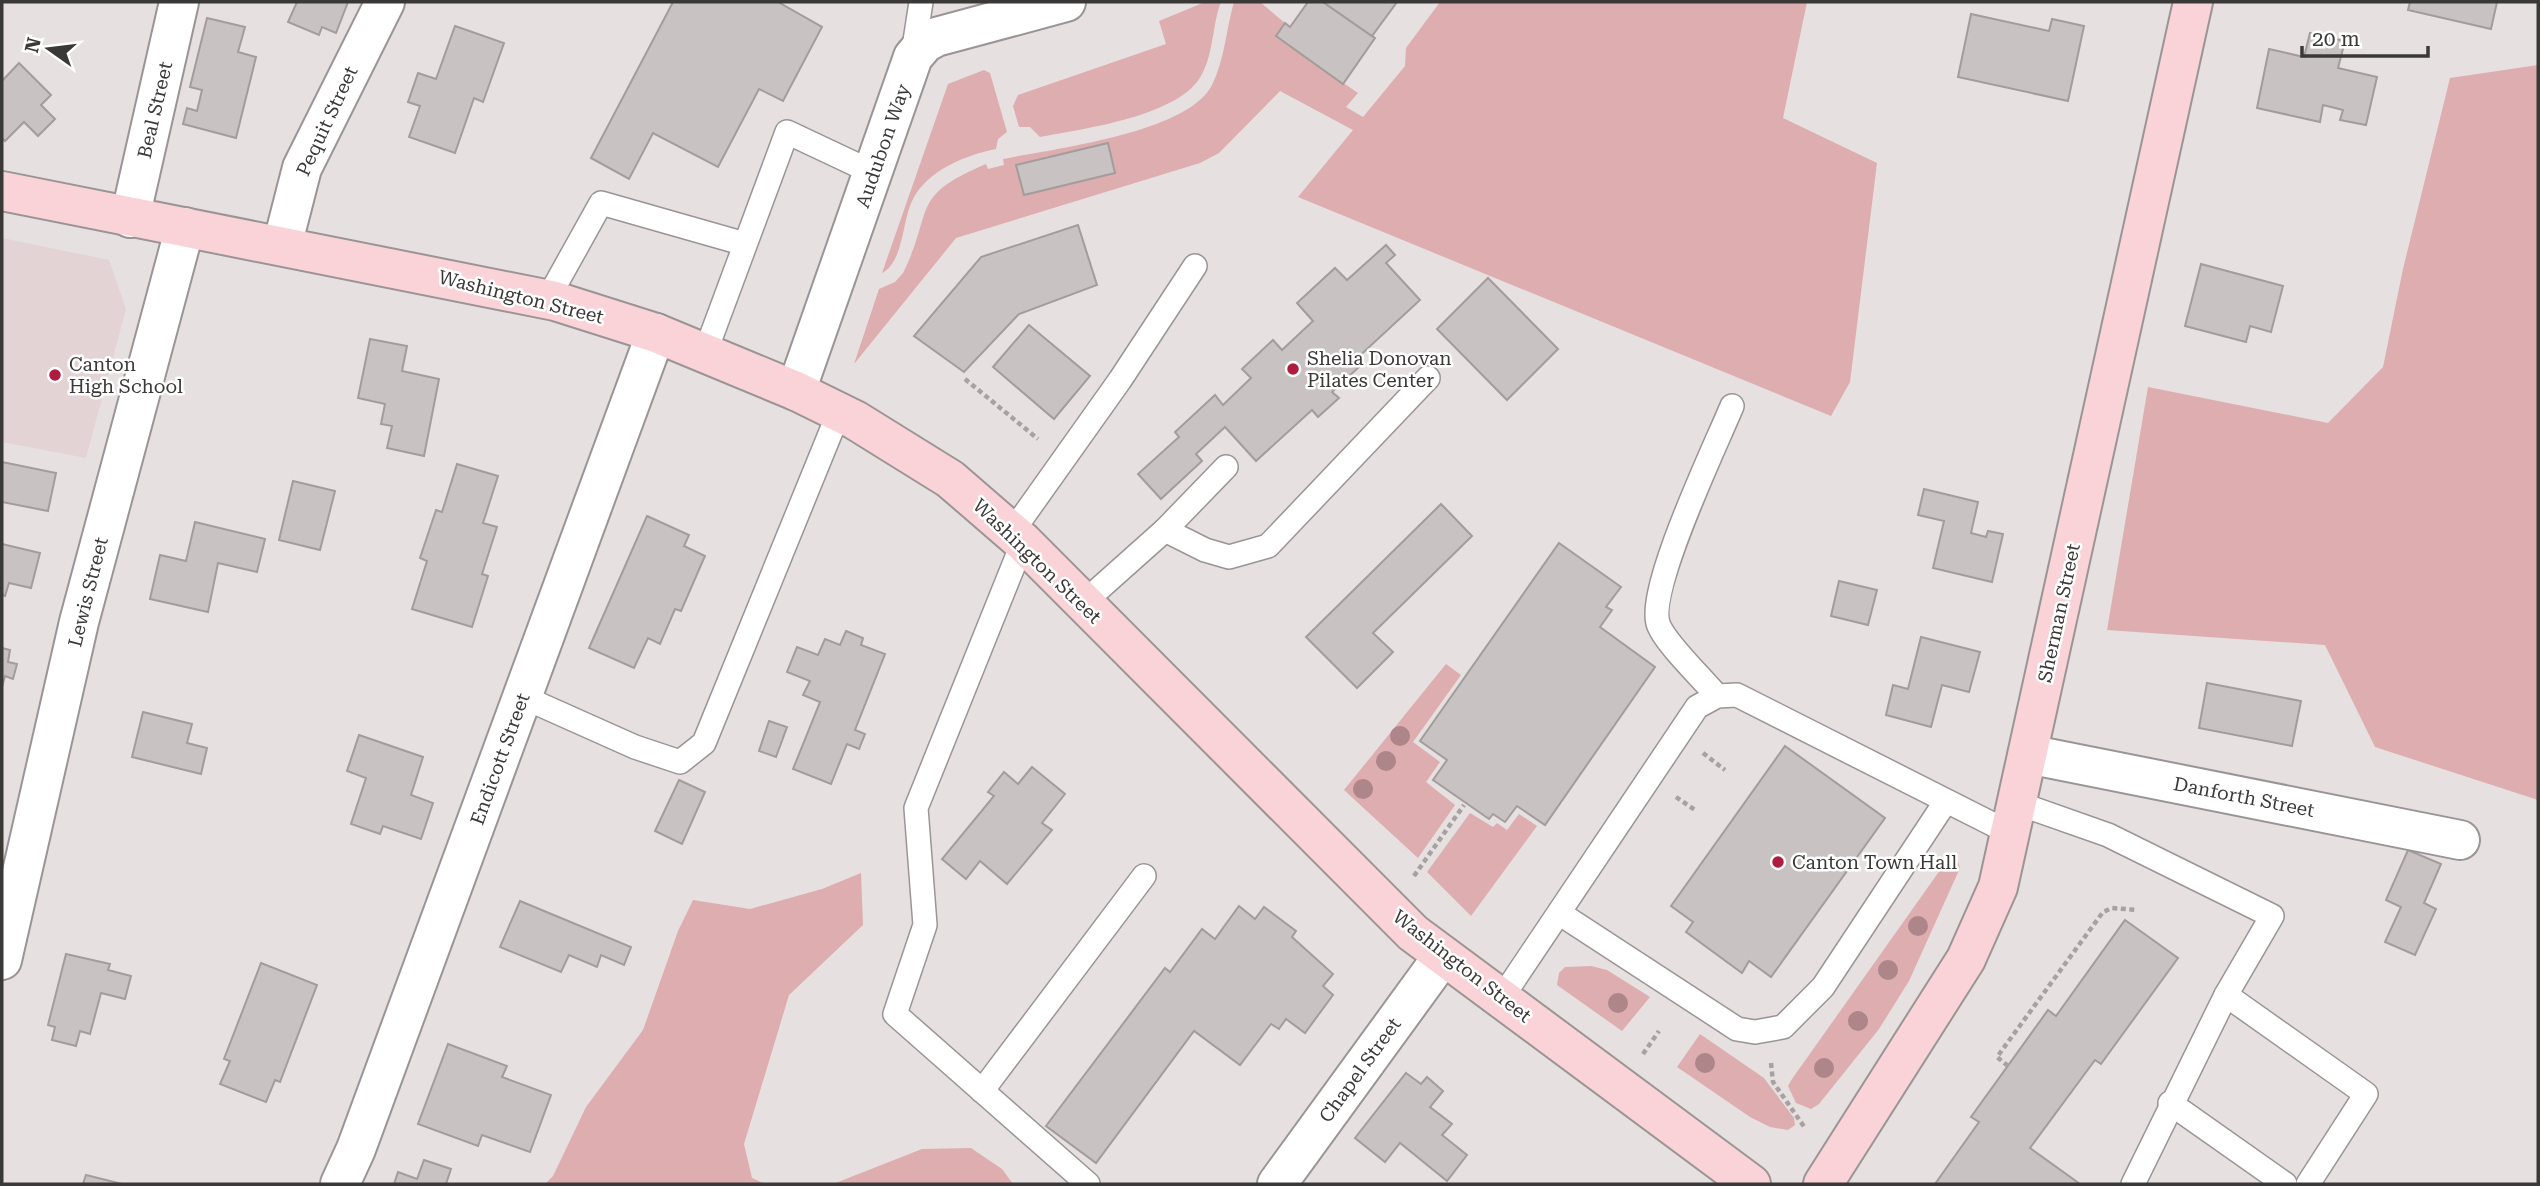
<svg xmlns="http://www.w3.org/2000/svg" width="2540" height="1186" font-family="'Roboto Serif',serif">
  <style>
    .built { fill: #e3d3d4 }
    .green { fill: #ddadb0; fill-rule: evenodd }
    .building { fill: #c9c2c2; stroke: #a39c9c; stroke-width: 2 }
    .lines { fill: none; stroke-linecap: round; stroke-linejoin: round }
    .service-casing { stroke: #9b9495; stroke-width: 26 }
    .minor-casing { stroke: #9b9495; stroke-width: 42 }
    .secondary-casing { stroke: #9b9495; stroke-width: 42 }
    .path { stroke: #a7a1a1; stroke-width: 4.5; stroke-dasharray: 5 3.5; stroke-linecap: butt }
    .service { stroke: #fff; stroke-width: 23 }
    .minor { stroke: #fff; stroke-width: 38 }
    .secondary { stroke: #fad3d8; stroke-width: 38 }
    .tree { fill: #ae8589 }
    .poi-dot { fill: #b01c40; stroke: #fff; stroke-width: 2.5 }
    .labels { text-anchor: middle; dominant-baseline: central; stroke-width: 5; stroke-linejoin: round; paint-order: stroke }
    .street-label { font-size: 19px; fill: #3b3838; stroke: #fff }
    .poi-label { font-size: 19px; fill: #3b3838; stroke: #fff; text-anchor: start }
  </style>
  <rect width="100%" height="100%" fill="#e7e0e0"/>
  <path class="built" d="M2,238L109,260L126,309L86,458L2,442Z"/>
  <g class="green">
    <path d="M1205,2H1221C1212,25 1214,52 1202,74C1182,116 1082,129 1040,137L1030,127H1019L1013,106L1018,95L1166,44L1159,21Z"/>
    <path d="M1234,2H1260L1285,23L1276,37L1358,93L1346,107L1363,117L1405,66L1406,48L1440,2H1807L1783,118L1877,163L1850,382L1831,416L1298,197L1353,130L1280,91L1219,153L1200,163L956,238L854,364L879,289L895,282L903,273C935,209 908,197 986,164L988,169L1004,165L1003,159C1052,149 1188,133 1212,85C1225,59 1226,29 1234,2ZM1107,143L1115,173L1024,195L1017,165Z"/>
    <path d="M2538,65V800L2375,747L2325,645L2107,630L2148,387L2328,423L2383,367L2403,269L2450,78Z"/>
    <path d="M984,70L990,73L1007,132L998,139L996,149C966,155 928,170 913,199C902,219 904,262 882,273L948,84Z"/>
    <path d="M1446,664L1461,675L1413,742L1440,762L1426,782L1455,805L1418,858L1344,790Z"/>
    <path d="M1470,813L1493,827L1497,823L1507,830L1519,814L1537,826L1471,916L1427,872Z"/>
    <path d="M1948,859L1958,862L1960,868L1909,981L1879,1029L1819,1104L1811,1109L1796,1103L1788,1086L1792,1079Z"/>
    <path d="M861,873L863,925L789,995L744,1144L752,1178L766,1184H545L553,1176L586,1107L643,1030L678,931L693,900L750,909L822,889Z"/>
    <path d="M1591,966L1607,970L1650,997L1622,1031L1557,985L1559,973L1565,967Z"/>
    <path d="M1700,1034L1764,1078L1794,1118L1795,1125L1788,1130L1770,1127L1750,1117L1677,1067Z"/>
    <path d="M971,1148L1002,1169L1013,1184H833L922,1149Z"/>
  </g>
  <g class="building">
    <path d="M297,2H348L336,33L322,27L319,35L288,22Z"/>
    <path d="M673,2H778L822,27L783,101L759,89L718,167L653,133L629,179L591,158Z"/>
    <path d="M1308,2H1323L1375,38L1343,84L1276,36L1285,23L1290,27Z"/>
    <path d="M1323,2H1397L1372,36Z"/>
    <path d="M2410,2H2497L2491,29L2408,10Z"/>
    <path d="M1971,14L2049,31L2052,19L2084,26L2068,101L1958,77Z"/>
    <path d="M207,18L245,27L238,52L256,57L236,138L183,124L187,108L197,111L202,90L190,87Z"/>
    <path d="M455,26L504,43L483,102L474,98L455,153L409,137L420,106L408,102L418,73L436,79Z"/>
    <path d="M2310,33L2345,41L2338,68L2377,77L2366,125L2340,120L2343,110L2323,105L2320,122L2257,108L2269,49L2304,57Z"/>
    <path d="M19,63L51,95L41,105L55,119L38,136L24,122L5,141L2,138V81Z"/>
    <path d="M1108,143L1115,173L1024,195L1016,165Z"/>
    <path d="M1078,225L1097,285L1019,314L964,372L914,336L981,257Z"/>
    <path d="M1386,245L1395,255L1386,263L1420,300L1354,361L1359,367L1332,392L1339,398L1318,417L1312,410L1256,461L1225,427L1196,454L1202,461L1161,499L1138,474L1179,437L1175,432L1215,395L1223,405L1251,378L1242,369L1273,340L1282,350L1313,321L1297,303L1335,268L1347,280Z"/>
    <path d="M2201,264L2283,286L2271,332L2250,326L2246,342L2185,326Z"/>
    <path d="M1488,278L1558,349L1507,400L1437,329Z"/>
    <path d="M1029,325L1090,376L1054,419L993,367Z"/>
    <path d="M370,339L407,346L402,371L439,379L424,456L387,448L392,426L381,424L385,404L358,398Z"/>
    <path d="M2,462L56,473L48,511L2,502Z"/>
    <path d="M457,464L498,476L483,523L497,527L482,574L488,576L472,627L412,609L427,561L420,558L436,510L442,512Z"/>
    <path d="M293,481L335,491L320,550L279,540Z"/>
    <path d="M1924,489L1978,502L1971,533L1986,537L1988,531L2003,534L1992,582L1933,568L1944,521L1918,515Z"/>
    <path d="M1441,504L1472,536L1373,633L1393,652L1357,688L1306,637Z"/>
    <path d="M647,516L689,535L684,546L705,556L681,611L675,609L660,644L648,638L634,668L589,648Z"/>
    <path d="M195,522L265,539L257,572L218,563L208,612L150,599L160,555L186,561Z"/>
    <path d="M1559,543L1621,587L1606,607L1612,610L1600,627L1655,667L1545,825L1517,806L1505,822L1493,814L1489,819L1433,780L1447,760L1420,741Z"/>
    <path d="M2,544L40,553L31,588L9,583L5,596L2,595Z"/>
    <path d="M1839,581L1877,590L1868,625L1831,616Z"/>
    <path d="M846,631L863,638L861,645L885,654L855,730L865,734L859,749L847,744L831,784L793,769L820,702L803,695L810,681L787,672L797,647L818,655L825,639L840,645Z"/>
    <path d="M1921,637L1980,652L1969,692L1942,685L1931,727L1886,715L1893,685L1908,689Z"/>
    <path d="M2,648L10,650L8,662L17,664L13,679L5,676L2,687Z"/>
    <path d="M2207,683L2301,701L2292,746L2199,728Z"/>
    <path d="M143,712L192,724L187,743L207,748L201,774L132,757Z"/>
    <path d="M769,721L787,727L776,757L759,751Z"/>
    <path d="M359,735L423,757L411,795L433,803L421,839L383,826L380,834L351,824L366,778L347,771Z"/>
    <path d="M1785,746L1885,818L1771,977L1749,961L1742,973L1686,932L1693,922L1671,906Z"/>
    <path d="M1032,767L1065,794L1042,823L1052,830L1007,884L980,861L966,879L942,859L994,796L988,792L1004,772L1018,784Z"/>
    <path d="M679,780L705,792L682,844L655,831Z"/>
    <path d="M2408,850L2441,864L2424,903L2436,909L2415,955L2385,942L2401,907L2386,900Z"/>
    <path d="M520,901L631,947L624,965L601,955L597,967L569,955L561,972L500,947Z"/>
    <path d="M1239,906L1255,919L1264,907L1296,931L1292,937L1333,974L1323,986L1333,995L1305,1033L1286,1019L1279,1029L1271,1024L1240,1065L1194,1031L1096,1163L1046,1126L1165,968L1170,972L1202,929L1215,939Z"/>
    <path d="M2125,920L2178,958L2101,1064L2095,1060L2030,1148L2080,1184H1935L1979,1122L1971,1117L2048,1010L2056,1016Z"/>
    <path d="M66,954L110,964L108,970L131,976L125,999L101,993L90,1034L80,1031L76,1046L52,1040L55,1027L48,1025Z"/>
    <path d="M261,963L317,985L280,1082L275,1080L266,1102L220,1084L230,1061L224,1059Z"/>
    <path d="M448,1044L507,1066L502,1077L551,1095L530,1152L482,1135L478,1146L418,1124Z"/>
    <path d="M1406,1073L1421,1084L1427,1077L1443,1091L1430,1107L1452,1124L1442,1135L1467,1155L1447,1181L1400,1143L1385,1162L1355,1138Z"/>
    <path d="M424,1160L451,1169L446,1184H394L398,1172L417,1179Z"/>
    <path d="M86,1175L122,1184H83Z"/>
  </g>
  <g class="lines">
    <defs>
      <g id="service">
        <path d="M913,54L921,2"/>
        <path d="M547,300L601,203L745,244"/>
        <path d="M705,353L787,132L874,173"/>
        <path d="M1165,530L1226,467"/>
        <path d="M1012,532L1120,380L1195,266"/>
        <path d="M1023,542L916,808L925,925L895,1014L1088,1184"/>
        <path d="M1082,604L1165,530L1205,550L1229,557L1268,546L1428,378"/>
        <path d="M1717,696C1703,679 1667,645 1659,626C1644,594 1716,445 1732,406"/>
        <path d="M523,697L635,747L680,762L704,743L839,412"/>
        <path d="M2017,803L2108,835L2272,916L2226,995L2133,1184"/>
        <path d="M1559,913L1737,1029L1755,1032L1783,1027L1823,987L1946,801"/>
        <path d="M2226,995L2366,1094L2308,1184"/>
        <path d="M1501,999L1697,707L1717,696L1737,695L2012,834"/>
        <path d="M982,1091L1144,876"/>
        <path d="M2170,1103L2285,1184"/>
      </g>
      <g id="minor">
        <path d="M130,218L179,2"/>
        <path d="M282,246L302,168L385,2"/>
        <path d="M796,391L913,57L925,43L936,37L1066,2"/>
        <path d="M2028,754L2460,840"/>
        <path d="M2,960L79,622L185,227"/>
        <path d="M340,1184L356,1149L656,333"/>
        <path d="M1277,1184L1443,956"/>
      </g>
      <g id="secondary">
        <path d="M2,191L555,301L656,333L796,391L855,420L950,479L1023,542L1413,933L1751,1184"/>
        <path d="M1823,1184L1966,959L1998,887L2193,2"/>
      </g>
    </defs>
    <use href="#service" class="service-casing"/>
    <use href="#minor" class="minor-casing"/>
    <use href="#secondary" class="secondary-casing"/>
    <g class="path">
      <path d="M965,379L1038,439"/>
      <path d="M1703,753L1725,770"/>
      <path d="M1676,797L1695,810"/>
      <path d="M1414,876L1464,805"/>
      <path d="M1643,1054L1659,1031"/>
      <path d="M1771,1063L1773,1082L1805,1128"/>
      <path d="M2008,1066L1997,1057L2103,912L2112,908L2137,910"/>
    </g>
    <use href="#service" class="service"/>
    <use href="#minor" class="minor"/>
    <use href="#secondary" class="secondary"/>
  </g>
  <g class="tree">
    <circle cx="1400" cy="736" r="10"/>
    <circle cx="1386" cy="761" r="10"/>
    <circle cx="1363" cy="789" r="10"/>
    <circle cx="1918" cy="926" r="10"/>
    <circle cx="1888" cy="970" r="10"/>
    <circle cx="1618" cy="1003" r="10"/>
    <circle cx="1858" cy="1021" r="10"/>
    <circle cx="1705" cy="1063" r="10"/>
    <circle cx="1824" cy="1068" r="10"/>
  </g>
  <g class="poi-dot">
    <circle cx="1293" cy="369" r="7"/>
    <circle cx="55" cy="375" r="7"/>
    <circle cx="1778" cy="862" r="7"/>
  </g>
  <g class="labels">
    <g class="street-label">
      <text transform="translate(155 110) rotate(-77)">Beal Street</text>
      <text transform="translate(327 121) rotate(-65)">Pequit Street</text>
      <text transform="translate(883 146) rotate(-71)">Audubon Way</text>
      <text transform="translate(521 297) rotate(14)">Washington Street</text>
      <text transform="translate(1037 561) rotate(44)">Washington Street</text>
      <text transform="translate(88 592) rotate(-76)">Lewis Street</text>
      <text transform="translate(2059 613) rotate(-78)">Sherman Street</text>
      <text transform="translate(500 759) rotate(-70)">Endicott Street</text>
      <text transform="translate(2244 797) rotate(11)">Danforth Street</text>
      <text transform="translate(1462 966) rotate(38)">Washington Street</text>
      <text transform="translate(1360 1070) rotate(-54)">Chapel Street</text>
    </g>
    <g class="poi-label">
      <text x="1307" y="358">Shelia Donovan<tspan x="1307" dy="22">Pilates Center</tspan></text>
      <text x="69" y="364">Canton<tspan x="69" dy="22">High School</tspan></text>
      <text x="1792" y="862">Canton Town Hall</text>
    </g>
  </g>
  <rect width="2540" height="1186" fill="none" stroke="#3b3838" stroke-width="7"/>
  <g transform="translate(49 49) rotate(284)" stroke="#ffffff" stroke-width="5" paint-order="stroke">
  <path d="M0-5L12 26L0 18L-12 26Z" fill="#3b3838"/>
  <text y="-10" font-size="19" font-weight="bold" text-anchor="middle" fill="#3b3838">N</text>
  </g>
  <path d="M2302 46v10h126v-10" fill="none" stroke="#3b3838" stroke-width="3.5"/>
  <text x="2312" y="46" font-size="21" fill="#3b3838" stroke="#ffffff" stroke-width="5" paint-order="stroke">20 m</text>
</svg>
